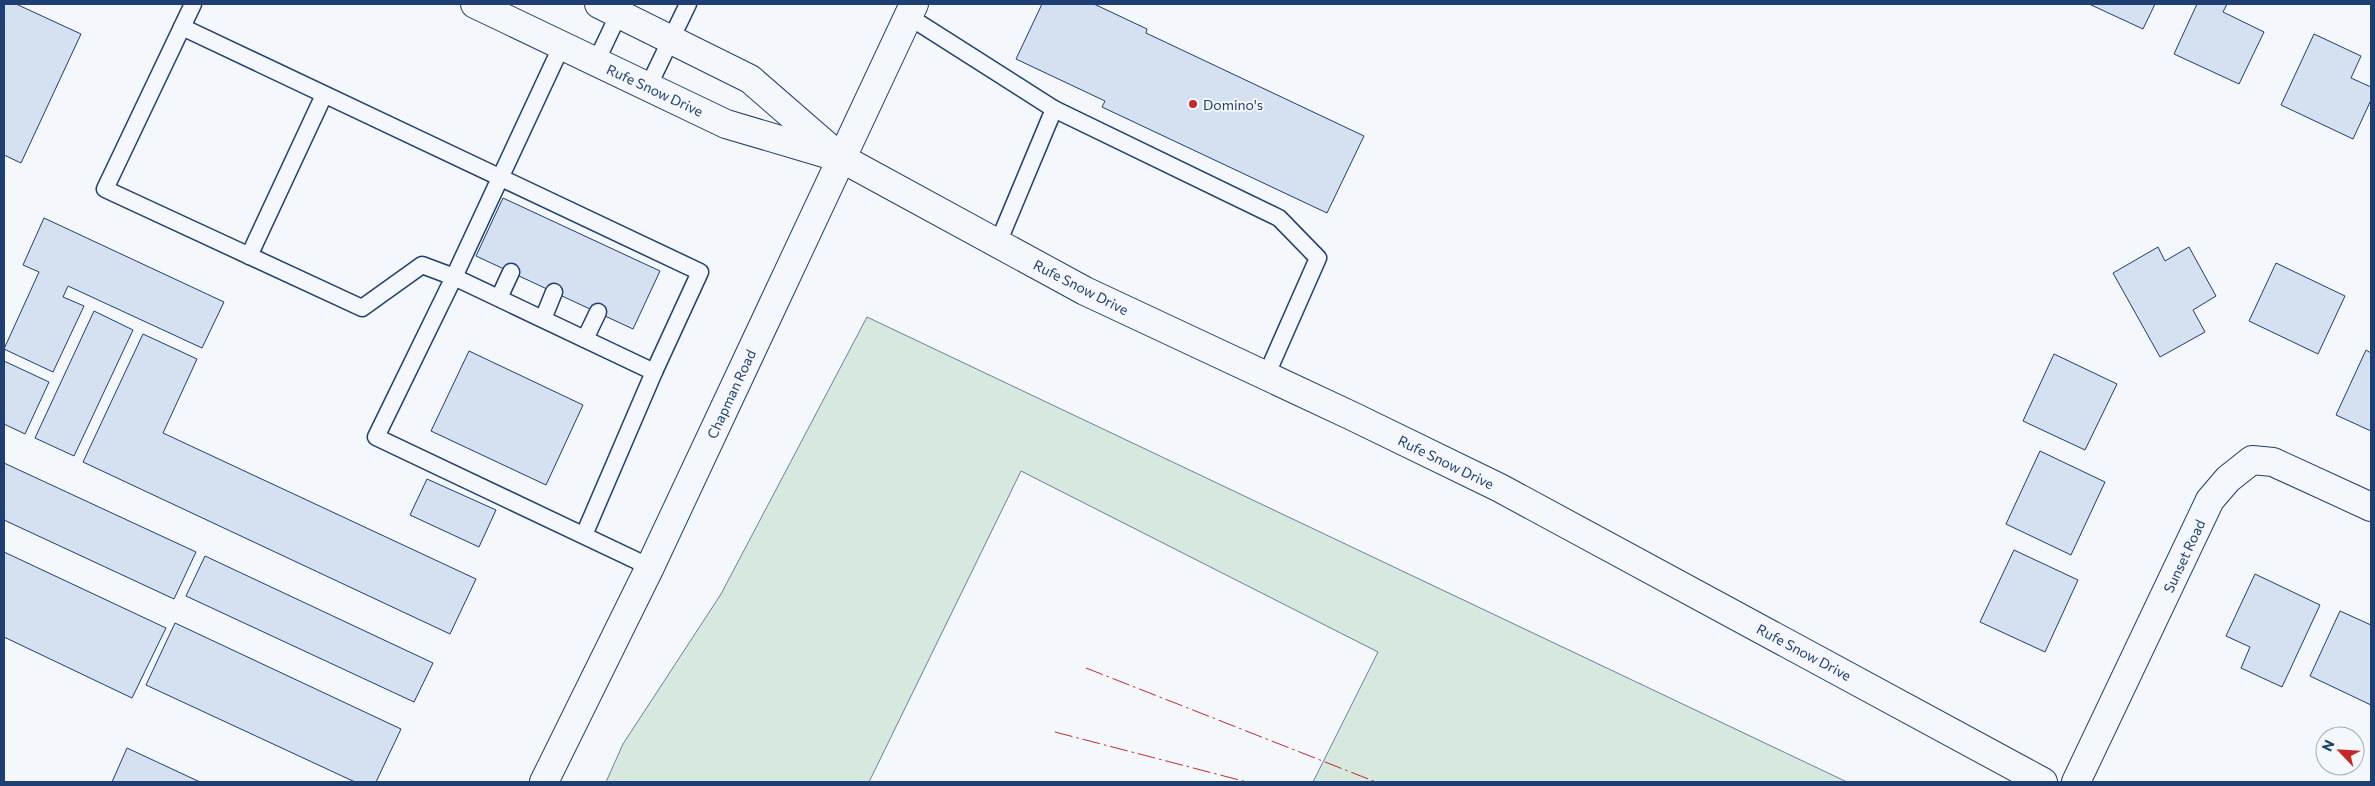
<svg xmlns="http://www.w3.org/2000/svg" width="2375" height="786" font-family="Commissioner,sans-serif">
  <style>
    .green { fill: #d7e8df; stroke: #687fa3 }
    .building { fill: #d5e0f0; stroke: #1d3f73 }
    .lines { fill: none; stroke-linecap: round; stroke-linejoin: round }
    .service-casing { stroke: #1d3f73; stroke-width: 19 }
    .minor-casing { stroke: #1d3f73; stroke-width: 30 }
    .tertiary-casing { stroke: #1d3f73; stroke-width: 30 }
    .secondary-casing { stroke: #1d3f73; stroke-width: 30 }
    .service { stroke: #f4f7fb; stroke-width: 16 }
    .minor { stroke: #f4f7fb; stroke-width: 28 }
    .tertiary { stroke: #f4f7fb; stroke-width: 28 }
    .secondary { stroke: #f4f7fb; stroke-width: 28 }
    .power { stroke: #c62828; stroke-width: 1; stroke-dasharray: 18 4 2.5 4; stroke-linecap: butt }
    .poi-dot { fill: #c62828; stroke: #f4f7fb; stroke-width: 2 }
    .labels { text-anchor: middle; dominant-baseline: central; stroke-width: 4; stroke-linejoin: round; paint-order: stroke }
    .street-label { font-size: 14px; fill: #1d3f73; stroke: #f4f7fb }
    .poi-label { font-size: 14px; fill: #1d3f73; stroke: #f4f7fb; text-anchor: start }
  </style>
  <rect width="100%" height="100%" fill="#f4f7fb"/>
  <path class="green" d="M867,317L1847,782H1313L1378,652L1021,471L869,782H606L623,744L721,594Z"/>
  <g class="building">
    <path d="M4,4H16L81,34L21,163L4,155Z"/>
    <path d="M1042,4H1094L1147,29L1146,33L1364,136L1327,213L1102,107L1105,101L1016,59Z"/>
    <path d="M2089,4H2155L2143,29Z"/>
    <path d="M2197,4H2227L2223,12L2264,32L2239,84L2174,54Z"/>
    <path d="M2314,34L2361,56L2351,78L2371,87V100L2353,139L2281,105Z"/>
    <path d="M503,198L660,271L633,329L476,256Z"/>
    <path d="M44,218L224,302L202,348L68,286L63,297L84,306L53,372L4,349L39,272L23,265Z"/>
    <path d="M2158,247L2165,261L2189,247L2216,296L2193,310L2205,332L2160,357L2113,273Z"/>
    <path d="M2276,263L2345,296L2318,354L2249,321Z"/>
    <path d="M94,311L133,330L74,456L35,438Z"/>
    <path d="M143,334L197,359L163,433L476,579L450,634L83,462Z"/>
    <path d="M2366,350L2371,353V431L2336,415Z"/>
    <path d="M469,351L583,405L546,485L431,431Z"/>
    <path d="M2054,354L2117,384L2085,450L2023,421Z"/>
    <path d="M4,361L49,382L25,434L4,424Z"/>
    <path d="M2040,451L2105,482L2071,555L2006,524Z"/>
    <path d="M4,463L196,552L174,599L4,520Z"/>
    <path d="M427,479L496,510L479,547L410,515Z"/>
    <path d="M2014,550L2078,580L2045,652L1980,622Z"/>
    <path d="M4,552L166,628L132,698L4,637Z"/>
    <path d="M205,556L433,663L414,702L186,596Z"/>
    <path d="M2255,574L2320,605L2282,687L2241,668L2250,647L2226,636Z"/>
    <path d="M2340,611L2371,625V705L2310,676Z"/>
    <path d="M175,623L401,729L376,782H355L146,685Z"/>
    <path d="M127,748L200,782H112Z"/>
  </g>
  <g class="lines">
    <defs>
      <g id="service">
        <path d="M193,4L105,189L362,308L422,265L454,277L654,372"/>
        <path d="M908,16L1054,109L1279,218L1318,258L1266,376"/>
        <path d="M182,27L700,272L654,372L584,535"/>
        <path d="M562,45L454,277L376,437L650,567"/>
        <path d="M596,62L622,7"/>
        <path d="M648,87L688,4"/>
        <path d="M998,243L1054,109"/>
        <path d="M249,256L324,95"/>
        <path d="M499,298L511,272"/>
        <path d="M543,319L554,292"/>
        <path d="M585,339L598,312"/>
      </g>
      <path id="minor" d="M2076,782L2210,500L2228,479L2252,460L2273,462L2371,507"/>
      <path id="tertiary" d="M544,782L650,567L914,4"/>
      <g id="secondary">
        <path d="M475,4L726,124L841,158L1085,291L1352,416L1500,488L2043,782"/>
        <path d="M599,4L750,79L834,152"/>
      </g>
    </defs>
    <use href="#service" class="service-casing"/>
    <use href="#minor" class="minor-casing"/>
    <use href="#tertiary" class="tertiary-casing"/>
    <use href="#secondary" class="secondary-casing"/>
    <use href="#service" class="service"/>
    <use href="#minor" class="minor"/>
    <use href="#tertiary" class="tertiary"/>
    <use href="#secondary" class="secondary"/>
    <g class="power">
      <path d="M1086,668L1376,782"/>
      <path d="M1055,732L1247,782"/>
    </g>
  </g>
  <circle class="poi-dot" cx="1193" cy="104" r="5"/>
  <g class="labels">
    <g class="street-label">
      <text transform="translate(655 90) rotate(25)">Rufe Snow Drive</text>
      <text transform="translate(1081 287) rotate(27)">Rufe Snow Drive</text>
      <text transform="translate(731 394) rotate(-65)">Chapman Road</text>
      <text transform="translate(1446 462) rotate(26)">Rufe Snow Drive</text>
      <text transform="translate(2184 556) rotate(-65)">Sunset Road</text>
      <text transform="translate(1804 652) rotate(28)">Rufe Snow Drive</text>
    </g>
    <g class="poi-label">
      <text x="1203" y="104">Domino's</text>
    </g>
  </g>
  <rect width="2375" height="786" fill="none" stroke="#1d3f73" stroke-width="10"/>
  <g transform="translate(2340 751) rotate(295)"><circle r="24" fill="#f4f7fb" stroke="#9eadc5"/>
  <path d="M0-4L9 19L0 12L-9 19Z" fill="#c62828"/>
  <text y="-8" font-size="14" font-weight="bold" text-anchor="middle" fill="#1d3f73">N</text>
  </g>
</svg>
